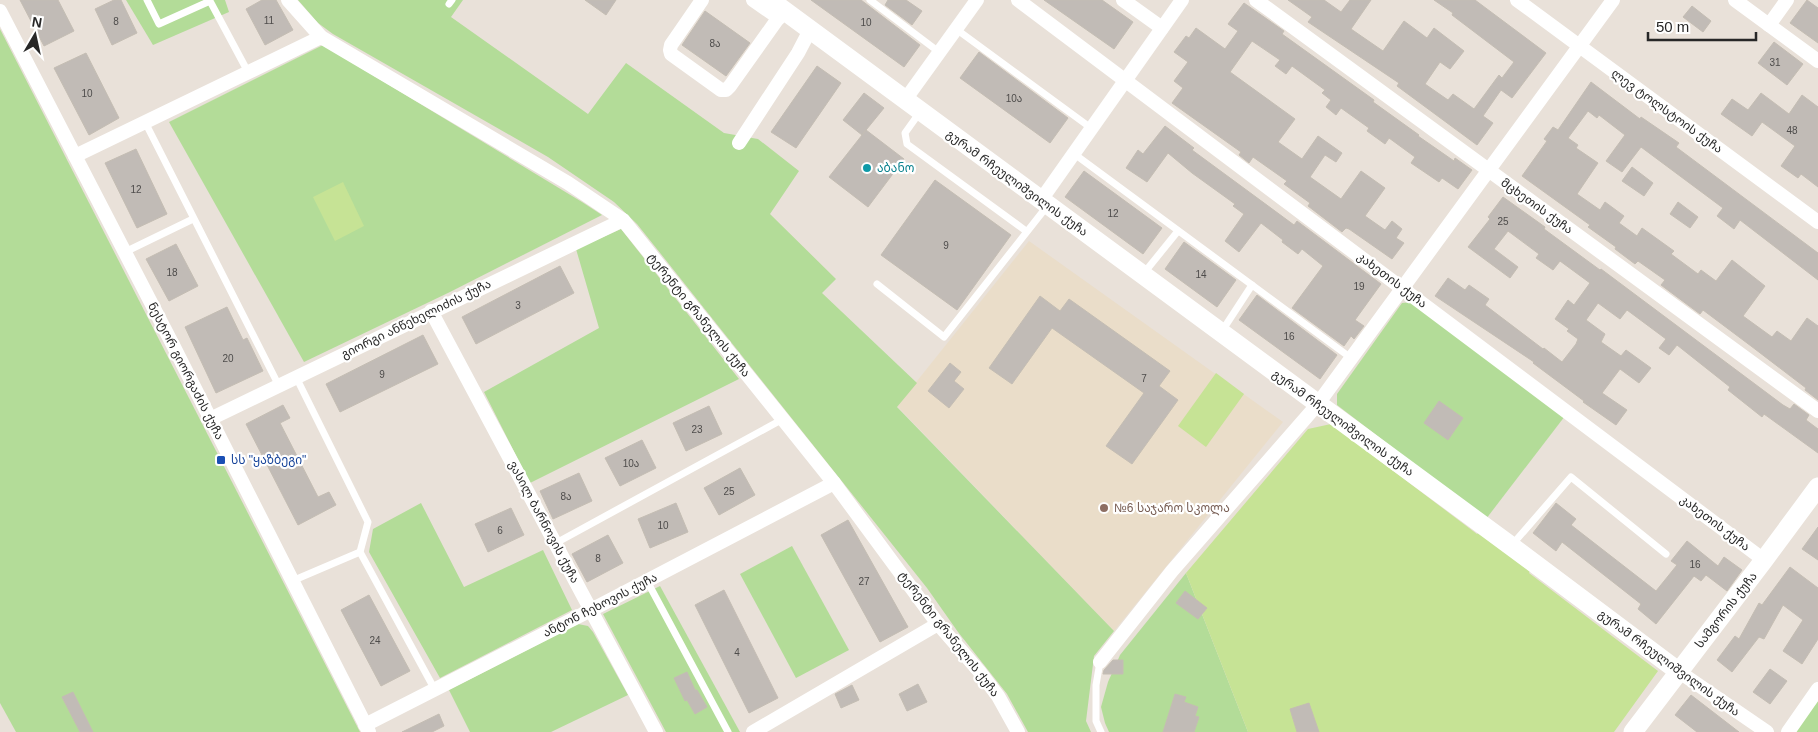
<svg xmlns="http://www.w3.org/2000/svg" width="1818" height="732" font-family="Helvetica,'Noto Sans Georgian',sans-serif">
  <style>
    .education { fill: #eaddc9 }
    .green { fill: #b3dc98 }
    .pitch { fill: #c6e395 }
    .building { fill: #c1bbb6; stroke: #c4bdb3 }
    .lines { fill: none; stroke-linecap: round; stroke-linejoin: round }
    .lane { stroke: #fff; stroke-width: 7 }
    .street { stroke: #fff; stroke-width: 14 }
    .secondary { stroke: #fff; stroke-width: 19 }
    .culture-dot { fill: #0f9aa8; stroke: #fff; stroke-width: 2 }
    .transit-dot { fill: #1a4fb4; stroke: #fff; stroke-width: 2 }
    .education-dot { fill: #8d6e63; stroke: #fff; stroke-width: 2 }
    .labels { text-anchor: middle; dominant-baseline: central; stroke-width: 4.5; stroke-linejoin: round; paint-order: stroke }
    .number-label { font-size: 10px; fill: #4e4c4b }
    .street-label { font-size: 12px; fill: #272727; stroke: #fff }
    .culture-label { font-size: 12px; fill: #0d838f; stroke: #fff; text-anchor: start }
    .transit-label { font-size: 12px; fill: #164399; stroke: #fff; text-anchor: start }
    .education-label { font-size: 12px; fill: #785e54; stroke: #fff; text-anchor: start }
  </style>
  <rect width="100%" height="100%" fill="#e9e1d9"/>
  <path class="education" d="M1029,241L1283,422L1114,631L897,406Z"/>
  <g class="green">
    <path d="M126,0H225L229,12L153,45Z"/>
    <path d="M298,0H463L451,17L588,114L626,63L724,133L758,139L799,171L770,214L836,279L822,293L917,383L897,407L1114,631L1094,656L1086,721L1091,732H1028L1007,694L958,632L927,588L637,224L614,202L548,157L333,34L318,23Z"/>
    <path d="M0,29L360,732H16L0,703Z"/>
    <path d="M323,45L582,202L602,215L450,292L304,362L169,122Z"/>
    <path d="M621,229L739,379L530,483L484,392L599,328L576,249Z"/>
    <path d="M1413,302L1565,416L1486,519L1337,405V394L1402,303Z"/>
    <path d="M421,503L464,587L543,550L572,610L440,678L369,552L373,529Z"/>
    <path d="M792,546L849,650L796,678L740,574Z"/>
    <path d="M1186,573L1248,732H1109L1105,723L1101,707L1108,682L1120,655Z"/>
    <path d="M660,586L740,732H666L603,614Z"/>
    <path d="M578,624L588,626L593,632L628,695L551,732H470L449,690Z"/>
    <path d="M1818,698V732H1794Z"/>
  </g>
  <g class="pitch">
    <path d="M343,182L364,226L335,241L313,197Z"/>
    <path d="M1216,373L1244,394L1206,447L1178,426Z"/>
    <path d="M1331,424L1477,534L1479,532L1530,571L1529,573L1658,671L1614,732H1248L1186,573L1308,429Z"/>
  </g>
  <g class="building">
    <path d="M20,0H58L74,31L44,46Z"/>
    <path d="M114,0H121L137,33L112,45L95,9Z"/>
    <path d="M262,0H276L293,30L265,45L246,9Z"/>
    <path d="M585,0H616L606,15Z"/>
    <path d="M811,0H861L920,45L904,67Z"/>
    <path d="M888,0H906L922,11L912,25L885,5Z"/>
    <path d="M1044,0H1102L1133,22L1114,49Z"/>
    <path d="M1288,0H1324L1341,12L1350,0H1371L1351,29L1383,51L1404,21L1427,38L1434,28L1464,51L1450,69L1440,62L1425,84L1448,100L1453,94L1474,109L1499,75L1502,78L1514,62L1452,15L1453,13L1434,0H1475L1546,53L1512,98L1501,90L1483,116L1493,123L1477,145L1397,86L1399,83L1308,22L1312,17Z"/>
    <path d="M1807,0L1818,8V43L1790,23Z"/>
    <path d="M1244,3L1284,31L1282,34L1374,100L1373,102L1419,135L1418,136L1454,161L1455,158L1472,170L1458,189L1442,178L1439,182L1411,163L1415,157L1389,138L1385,144L1367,131L1369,128L1341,108L1336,115L1326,107L1331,100L1322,93L1325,90L1292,66L1286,74L1275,66L1280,60L1252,41L1230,72L1295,119L1278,142L1302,159L1318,136L1342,153L1336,162L1325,155L1310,177L1341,199L1361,171L1385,188L1365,216L1385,230L1392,221L1402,229L1396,238L1404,243L1392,259L1349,229L1346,228L1342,232L1308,206L1310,203L1284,184L1287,181L1253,157L1249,163L1239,155L1241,152L1172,103L1183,88L1174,81L1188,62L1174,52L1186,36L1189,38L1196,28L1225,49L1238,31L1228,24Z"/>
    <path d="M1692,6L1711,21L1703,32L1683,17Z"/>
    <path d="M705,11L750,43L726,76L682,45Z"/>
    <path d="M1774,42L1803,64L1787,85L1758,63Z"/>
    <path d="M979,52L1068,118L1050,143L960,78Z"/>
    <path d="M86,53L119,118L89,135L54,68Z"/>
    <path d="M817,66L841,83L796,148L771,132Z"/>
    <path d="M1591,82L1640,119L1641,117L1679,143L1676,147L1818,253V280L1740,220L1734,229L1717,216L1723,208L1641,147L1622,172L1606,161L1625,135L1599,115L1597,118L1588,111L1568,138L1578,145L1576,148L1598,163L1577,194L1600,210L1605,202L1624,216L1619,223L1637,236L1642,228L1674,251L1671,254L1698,274L1701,270L1716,281L1732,260L1765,286L1743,316L1772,337L1777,331L1791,341L1807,318L1818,326V400L1805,390L1806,388L1751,346L1703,310L1700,314L1661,285L1665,280L1638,261L1635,264L1615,249L1616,247L1588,227L1590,225L1522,176L1547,141L1544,139L1553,127L1558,130Z"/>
    <path d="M864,93L884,108L862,135L843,120Z"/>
    <path d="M1761,93L1789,114L1802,95L1818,107V187L1801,174L1798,178L1781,166L1795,146L1762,122L1752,136L1721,114L1732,99L1748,110Z"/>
    <path d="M1165,126L1194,148L1192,150L1294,225L1297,221L1381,284L1355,320L1364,326L1354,339L1351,336L1344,346L1292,308L1323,266L1302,249L1298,254L1282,242L1283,240L1261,223L1239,252L1225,241L1244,214L1233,206L1235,204L1192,173L1168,153L1147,182L1126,168L1138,150L1143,154Z"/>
    <path d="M866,130L904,159L868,207L829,177Z"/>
    <path d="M136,149L167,214L137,228L105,163Z"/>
    <path d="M1632,167L1653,183L1644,196L1622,181Z"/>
    <path d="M1084,171L1162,228L1143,254L1065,197Z"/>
    <path d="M935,180L1011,235L957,310L881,255Z"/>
    <path d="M1503,197L1545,227L1544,229L1600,270L1601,269L1783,405L1790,409L1794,404L1809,415L1806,420L1818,429V453L1764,414L1762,417L1728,390L1730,387L1677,345L1669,355L1659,348L1666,339L1627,310L1620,319L1598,303L1586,320L1605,334L1601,342L1621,356L1626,350L1651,368L1639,383L1620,369L1602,393L1627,410L1616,425L1583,402L1584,401L1533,363L1534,362L1435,296L1448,278L1465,290L1469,285L1489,299L1485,305L1543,349L1544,348L1562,362L1576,344L1578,339L1567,331L1569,329L1555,319L1568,300L1574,305L1590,283L1560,261L1553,270L1536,258L1539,254L1508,231L1494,249L1518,267L1510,278L1468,247L1490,219L1488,217Z"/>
    <path d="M1678,202L1698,217L1690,228L1670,214Z"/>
    <path d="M1184,242L1236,280L1217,307L1165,269Z"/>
    <path d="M176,244L198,286L169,301L146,259Z"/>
    <path d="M560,266L574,293L476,344L462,317Z"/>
    <path d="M1257,295L1337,355L1320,379L1239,320Z"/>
    <path d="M1040,296L1060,311L1069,299L1170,371L1159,386L1178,400L1132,464L1106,446L1144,393L1052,328L1012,384L989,368Z"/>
    <path d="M227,307L243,340L247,338L263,371L216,393L185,327Z"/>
    <path d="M423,335L438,364L340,412L326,384Z"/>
    <path d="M950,363L961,372L954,381L964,389L949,408L928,391Z"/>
    <path d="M1439,401L1463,418L1448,440L1424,423Z"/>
    <path d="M283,405L290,418L280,423L318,497L329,492L336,505L298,525L246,424Z"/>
    <path d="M709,406L722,434L686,451L673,423Z"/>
    <path d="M642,440L656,468L620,486L605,458Z"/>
    <path d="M740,468L755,495L719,515L704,488Z"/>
    <path d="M579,473L592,501L553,519L540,491Z"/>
    <path d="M676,503L688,532L650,548L638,519Z"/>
    <path d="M1556,503L1576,519L1571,525L1656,591L1677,565L1671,561L1687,541L1718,566L1724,557L1742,570L1727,591L1706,575L1701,581L1694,576L1656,624L1638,609L1641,604L1562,542L1556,551L1533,533Z"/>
    <path d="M511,508L524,535L488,552L475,524Z"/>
    <path d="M848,520L908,627L880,642L821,535Z"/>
    <path d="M1818,527V560L1802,549Z"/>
    <path d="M608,535L623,563L587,582L572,554Z"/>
    <path d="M1790,567L1818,588V639L1802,664L1783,651L1803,620L1783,605L1764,639L1759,637L1732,672L1717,660L1735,636L1739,639L1759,603L1762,605Z"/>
    <path d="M724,590L778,698L749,713L695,605Z"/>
    <path d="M1185,591L1207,608L1198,619L1176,603Z"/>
    <path d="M369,595L410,671L381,686L341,610Z"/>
    <path d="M1113,660H1123V674H1103L1104,670Z"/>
    <path d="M1770,669L1787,681L1770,704L1753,692Z"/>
    <path d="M687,672L695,690H697L707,707L695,714L687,700L685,701L674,678Z"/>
    <path d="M918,684L927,702L907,711L899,694Z"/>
    <path d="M852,685L859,700L841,708L835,694Z"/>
    <path d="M73,692L93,732H80L62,697Z"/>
    <path d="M1175,694L1186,697L1184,702L1198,707L1195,716L1199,717L1194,732H1163Z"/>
    <path d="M1691,695L1739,732H1697L1675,715Z"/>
    <path d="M1309,703L1319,732H1297L1290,709Z"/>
    <path d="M439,714L444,726L432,732H402Z"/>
  </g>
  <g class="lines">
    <g class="lane">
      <path d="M147,0L159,24L210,1L248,72"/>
      <path d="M870,0L939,52"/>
      <path d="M449,4L452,0"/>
      <path d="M956,29L1091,128"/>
      <path d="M920,112L905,133L907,144L1026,231"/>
      <path d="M145,122L279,386"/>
      <path d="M1073,153L1351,358"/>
      <path d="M125,252L193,219"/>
      <path d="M1144,273L1178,231"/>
      <path d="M877,284L944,337L1048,205"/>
      <path d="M1222,331L1252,285"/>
      <path d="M296,377L368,522L360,552L435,690"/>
      <path d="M556,543L783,419"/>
      <path d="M1511,546L1571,477L1666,554"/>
      <path d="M292,581L360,552"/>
      <path d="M647,581L728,732"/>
      <path d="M1100,662L1096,685V721L1101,732"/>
    </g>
    <g class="street">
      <path d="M288,0L321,37L568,183L623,220L834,483L938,624L979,671L998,696L1018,732"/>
      <path d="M702,0L671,45L670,50L671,54L721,90H726L730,86L784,10"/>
      <path d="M753,0L779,18"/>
      <path d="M1018,0L1764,560"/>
      <path d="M1123,0L1162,28"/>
      <path d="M1256,0L1818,411"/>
      <path d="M1517,0L1818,222"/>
      <path d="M1735,0L1818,61"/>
      <path d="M0,11L174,347L369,732"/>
      <path d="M1769,25L1787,0"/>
      <path d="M905,100L977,0"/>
      <path d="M739,143L798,53L810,30"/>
      <path d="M75,156L321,37"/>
      <path d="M1041,200L1182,0"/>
      <path d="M431,311L656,732"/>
      <path d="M210,419L623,220"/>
      <path d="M1100,662L1172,571L1317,405L1613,0"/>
      <path d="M1678,671L1767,732"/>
      <path d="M365,725L591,610L834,483"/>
      <path d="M753,732L938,624"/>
      <path d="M1788,732L1818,689"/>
    </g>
    <g class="secondary">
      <path d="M770,0L1511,546L1678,671"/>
      <path d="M1633,732L1764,560L1818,487"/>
    </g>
  </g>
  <circle class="culture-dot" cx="867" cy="168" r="5"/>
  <rect class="transit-dot" x="216" y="455" width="10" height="10" rx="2.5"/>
  <circle class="education-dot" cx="1104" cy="508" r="5"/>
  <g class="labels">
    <g class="number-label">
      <text x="269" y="20">11</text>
      <text x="116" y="21">8</text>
      <text x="866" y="22">10</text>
      <text x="715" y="43">8ა</text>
      <text x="1775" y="62">31</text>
      <text x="87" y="93">10</text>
      <text x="1014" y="98">10ა</text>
      <text x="1792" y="130">48</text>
      <text x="136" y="189">12</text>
      <text x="1113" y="213">12</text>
      <text x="1503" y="221">25</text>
      <text x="946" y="245">9</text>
      <text x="172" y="272">18</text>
      <text x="1201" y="274">14</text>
      <text x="1359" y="286">19</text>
      <text x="518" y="305">3</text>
      <text x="1289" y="336">16</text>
      <text x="228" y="358">20</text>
      <text x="382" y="374">9</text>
      <text x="1144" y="378">7</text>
      <text x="697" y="429">23</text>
      <text x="631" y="463">10ა</text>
      <text x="729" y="491">25</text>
      <text x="566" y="496">8ა</text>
      <text x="663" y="525">10</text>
      <text x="500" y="530">6</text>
      <text x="598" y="558">8</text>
      <text x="1695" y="564">16</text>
      <text x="864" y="581">27</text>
      <text x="375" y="640">24</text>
      <text x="737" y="652">4</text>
    </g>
    <g class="street-label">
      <text transform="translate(1667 111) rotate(36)">ლევ ტოლსტოის ქუჩა</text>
      <text transform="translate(1017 183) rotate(36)">გურამ რჩეულიშვილის ქუჩა</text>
      <text transform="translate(1537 206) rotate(36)">მცხეთის ქუჩა</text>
      <text transform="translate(1392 280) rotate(37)">კახეთის ქუჩა</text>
      <text transform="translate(699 315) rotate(51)">ტერენტი გრანელის ქუჩა</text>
      <text transform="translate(416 319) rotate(-26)">გიორგი ანწეხელიძის ქუჩა</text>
      <text transform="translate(186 371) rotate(63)">ნესტორ გიორგაძის ქუჩა</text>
      <text transform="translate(1343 423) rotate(36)">გურამ რჩეულიშვილის ქუჩა</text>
      <text transform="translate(544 522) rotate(62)">ვასილ ბარნოვის ქუჩა</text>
      <text transform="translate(1715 523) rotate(37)">კახეთის ქუჩა</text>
      <text transform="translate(600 605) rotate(-27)">ანტონ ჩეხოვის ქუჩა</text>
      <text transform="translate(1726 610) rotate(-52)">სამგორის ქუჩა</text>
      <text transform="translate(949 634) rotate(52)">ტერენტი გრანელის ქუჩა</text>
      <text transform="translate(1669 663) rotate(36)">გურამ რჩეულიშვილის ქუჩა</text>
    </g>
    <g class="culture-label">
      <text x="877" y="168">აბანო</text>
    </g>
    <g class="transit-label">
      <text x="231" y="460">სს "ყაზბეგი"</text>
    </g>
    <g class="education-label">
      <text x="1114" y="508">№6 საჯარო სკოლა</text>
    </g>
  </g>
  <g transform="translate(35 35) rotate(9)" stroke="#ffffff" stroke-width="4" paint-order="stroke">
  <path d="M0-4L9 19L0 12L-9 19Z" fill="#272727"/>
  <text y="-8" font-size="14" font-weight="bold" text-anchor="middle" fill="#272727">N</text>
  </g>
  <path d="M1648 32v8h108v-8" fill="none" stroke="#272727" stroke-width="2.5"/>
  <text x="1656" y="32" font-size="15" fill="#272727" stroke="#ffffff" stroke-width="4" paint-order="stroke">50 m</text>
</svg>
